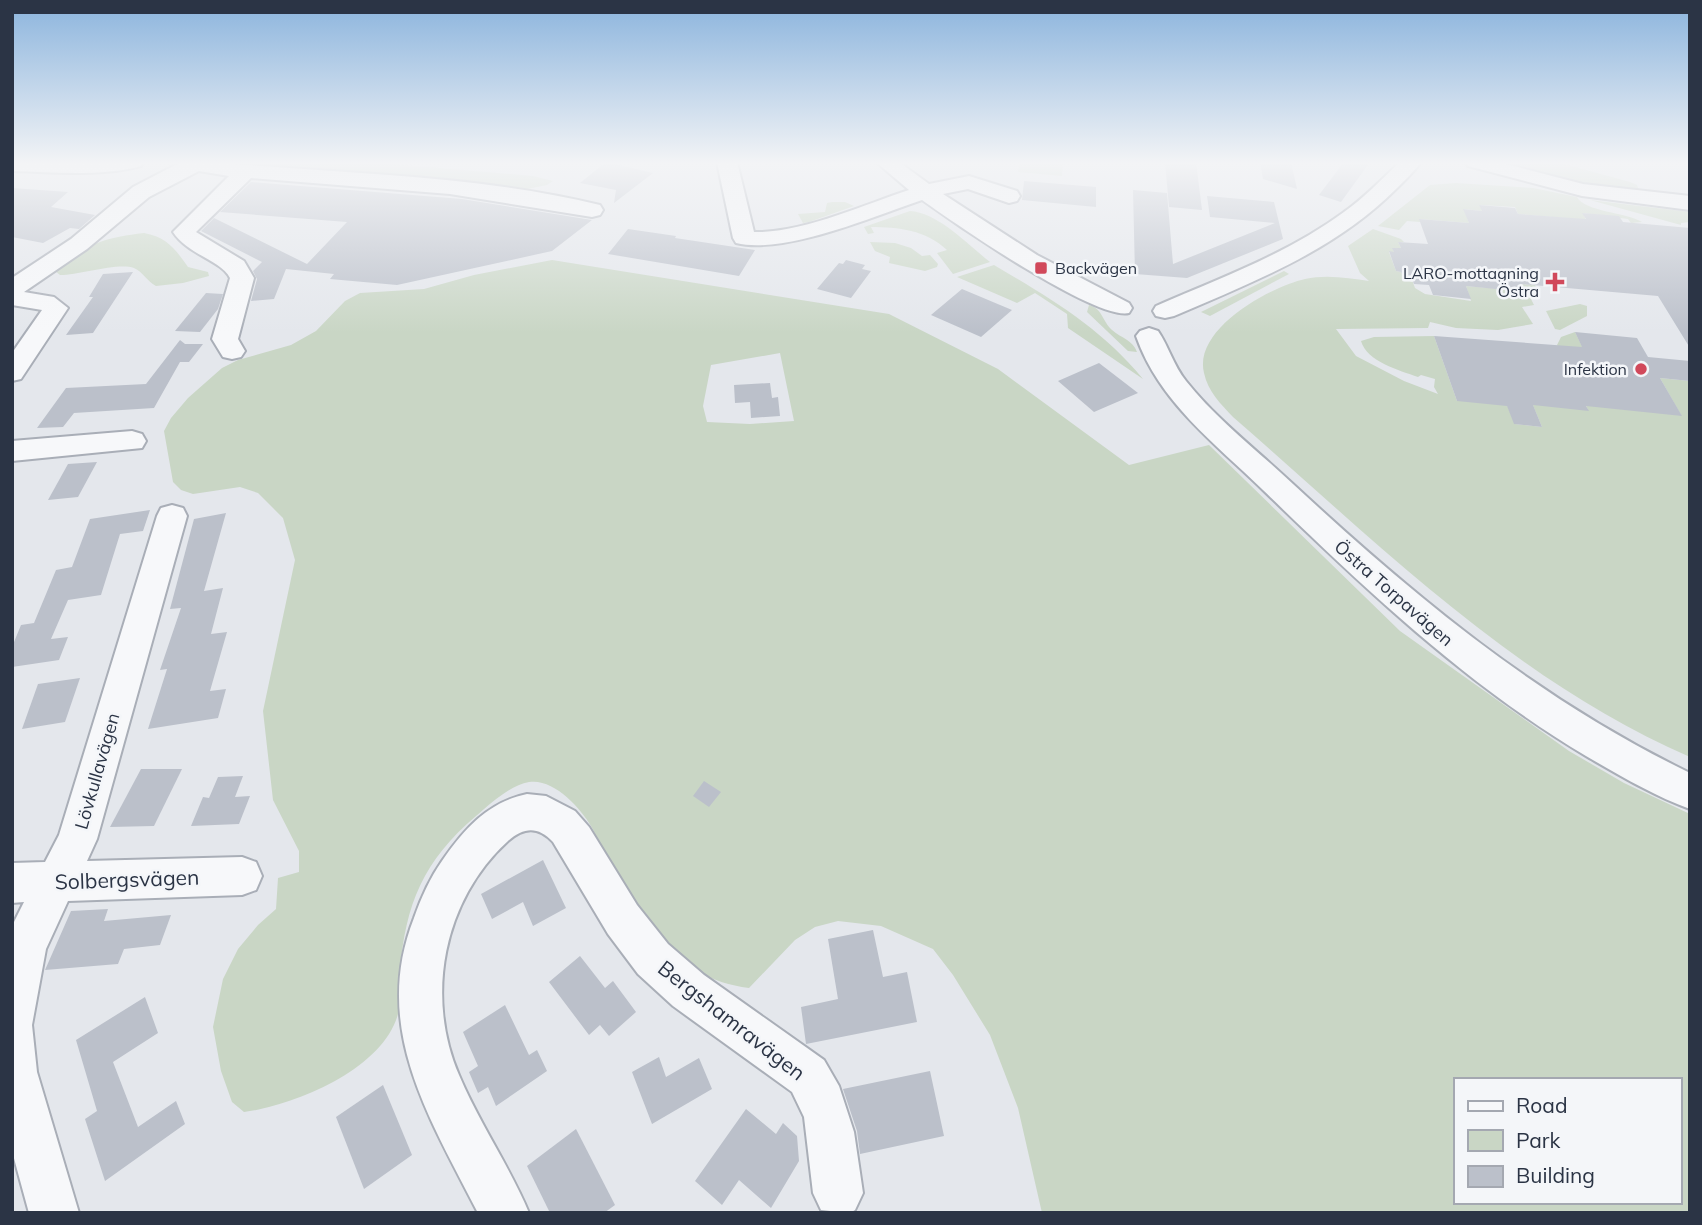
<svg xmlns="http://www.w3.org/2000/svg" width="1702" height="1225" font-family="Mulish,sans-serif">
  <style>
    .green { fill: #c9d6c5; fill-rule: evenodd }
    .building { fill: #bbc0ca }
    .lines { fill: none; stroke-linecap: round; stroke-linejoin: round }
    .minor-casing { stroke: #a9aeb7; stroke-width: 4 }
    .minor { fill: #f7f8fa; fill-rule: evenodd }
    .poi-dot { fill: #d1495b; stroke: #f4f6f9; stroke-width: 2.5 }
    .labels { text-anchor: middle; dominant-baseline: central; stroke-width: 5; stroke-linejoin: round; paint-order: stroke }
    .far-poi-label { font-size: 16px; fill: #2b3445; stroke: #f4f6f9; text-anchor: end }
    .street-label { font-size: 18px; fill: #2b3445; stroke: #f4f6f9 }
    .near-street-label { font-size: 21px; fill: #2b3445; stroke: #f4f6f9 }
  </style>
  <rect width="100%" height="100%" fill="#e4e7ec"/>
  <g class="green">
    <path d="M211,162H369L533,176L553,181L547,185L517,191Z"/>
    <path d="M1020,162H1063L1062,176L1018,172Z"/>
    <path d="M1506,162H1557L1630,182L1637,185L1639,191L1584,184Z"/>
    <path d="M1456,183L1533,188L1577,197C1585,212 1626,212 1642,222L1631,223L1628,219L1583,213L1586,220L1518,214L1515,207L1480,205L1482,211L1464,209L1469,223L1420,219V222L1407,221L1399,230L1378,226L1430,185Z"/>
    <path d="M1590,200L1690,212V222L1681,223V225Z"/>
    <path d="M832,202H845L854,206L809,222L803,223L798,214L825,212L827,203Z"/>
    <path d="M910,211C939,213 968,245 990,262L953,274L937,253L947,250C926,230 898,227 871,227L874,233L868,234L864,227Z"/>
    <path d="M1373,229L1401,239L1404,242H1398L1401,248H1393L1394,252H1389L1396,271L1401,272L1403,276L1411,277L1415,288L1425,294L1471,301L1466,286L1525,291L1521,284L1535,285L1537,290L1531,299L1534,305L1522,307L1533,324L1498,330L1456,328L1430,322L1428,328L1336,329L1356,356L1404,381L1438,394L1434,387L1435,379L1421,375L1418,377C1399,370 1367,362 1361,341L1374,337L1434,336L1457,401L1489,363L1515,424L1542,427L1512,355L1588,410L1557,345L1561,337L1575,332L1613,408L1681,415L1660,378L1690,381V757C1514,681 1376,541 1233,417C1221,404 1208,392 1204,373C1193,329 1270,287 1305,279C1326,274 1349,278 1369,281L1360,273L1348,246Z"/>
    <path d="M144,233C167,237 176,250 188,267L208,272L209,276L183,283L156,286C147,281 143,272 134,268C118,262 80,275 60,275L55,271C92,243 97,239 144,233Z"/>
    <path d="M870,242L895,243L911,248L922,256L930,255L938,264L937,267L925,271L889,263L890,257L875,251Z"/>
    <path d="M552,260L889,314L998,369L1129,465L1209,445L1400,631L1569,751L1624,783L1690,814V1213H1042L1018,1108L990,1035L953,975L933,949L881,926L838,921L815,927L795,940L749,988C710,983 686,967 659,939C641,920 621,887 608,864C601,852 598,838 591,826C580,807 553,778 529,782C510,785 490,804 476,816C424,860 405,904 400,972C399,986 402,1001 398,1014C383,1069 296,1105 244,1112L232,1102L221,1071L213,1027L223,979L238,949L258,925L276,909L278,878L299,872V851L273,800L263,711L295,560L283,518L258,493L240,487L193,494L181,490L173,482L164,431L171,418L188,398L222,368L238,360L291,345L316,331L345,301L360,293L424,289L474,275ZM780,353L794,421L750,424L707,422L703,406L711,365ZM1455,1080H1679V1202H1455Z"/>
    <path d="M994,265C1051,299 1100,327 1143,379L1068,328L1067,314L1035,293L1017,303L957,277Z"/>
    <path d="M1284,271L1289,274L1210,316L1201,312Z"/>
    <path d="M1580,304L1587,306V316L1560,330L1555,329L1546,311Z"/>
    <path d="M1089,305C1103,309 1102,321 1112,330C1121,338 1133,340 1137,352L1128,351L1087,312Z"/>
  </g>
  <g class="building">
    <path d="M606,162L653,173L614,203L616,190L580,183Z"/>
    <path d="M1165,162H1196L1202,210L1169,207Z"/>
    <path d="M1260,162H1291L1297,189L1263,179Z"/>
    <path d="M1344,162H1370L1341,202L1319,195Z"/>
    <path d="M1024,181L1096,187V207L1022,200Z"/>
    <path d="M251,182L462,199L592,220L552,251L397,285L330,279L334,274L286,269L274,299L251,301L257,279L253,271L262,262L201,231L214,218L307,264L347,222L220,212Z"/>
    <path d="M12,188L68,192L51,207L95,215L79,229L70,228L43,243L12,237Z"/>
    <path d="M1133,190L1167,193L1173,264L1275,223L1210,217L1207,196L1274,202L1283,239L1187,278L1135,274Z"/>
    <path d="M1479,205L1515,208L1518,214L1586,219L1582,213L1619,216L1623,222L1690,228V348L1658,296L1521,284L1525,292L1466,286L1471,299L1433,295L1429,285L1414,284L1411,277L1403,276L1401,272L1396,271L1389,251L1394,252L1392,248H1401L1398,242L1428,244L1419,219L1469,223L1463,209L1482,211Z"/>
    <path d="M628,229L676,236L675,238L755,250L739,276L608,254Z"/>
    <path d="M846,260L865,265L862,269L871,271L851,298L817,289L839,263L843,264Z"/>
    <path d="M133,272L93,333L66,335L93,297H89L103,274Z"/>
    <path d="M962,289L1012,310L981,337L931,315Z"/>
    <path d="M206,293L223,294L218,309L200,332L175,331Z"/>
    <path d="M1575,332L1637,338L1648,357L1690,361V381L1660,378L1682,416L1586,406L1589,411L1533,405L1542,427L1514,424L1507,406L1457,401L1434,336L1582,347Z"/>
    <path d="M180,340L185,344H203L189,362H180L154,408L74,413L63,427L37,428L66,388L146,384Z"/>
    <path d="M1099,363L1138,393L1094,412L1058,381Z"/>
    <path d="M770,383L772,398L778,397L780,416L751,418L750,402L735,403L734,385Z"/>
    <path d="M97,462L78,497L48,500L68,464Z"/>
    <path d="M150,510L143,531L120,534L101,595L68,600L51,639L68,637L59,660L12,667V647L21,625L34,623L56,570L72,567L90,519Z"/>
    <path d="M226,513L204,591L223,588L211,634L227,632L210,691L226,689L218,718L148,729L167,669L160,670L181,608L170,609L194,519Z"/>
    <path d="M80,678L65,722L22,729L38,684Z"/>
    <path d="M141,769H182L154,826L110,827Z"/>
    <path d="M243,776L235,797L250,796L239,824L191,826L203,797L209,798L218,777Z"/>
    <path d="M704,781L721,792L709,807L693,796Z"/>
    <path d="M543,860L566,908L533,926L523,902L492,919L481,894Z"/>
    <path d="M108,909L104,921L171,915L160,945L124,949L118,964L45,970L71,911Z"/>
    <path d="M873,930L883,977L907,972L917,1022L806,1044L801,1007L838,999L828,939Z"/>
    <path d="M580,956L605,988L613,981L636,1012L609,1036L600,1025L589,1035L549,982Z"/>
    <path d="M145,997L158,1033L113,1062L138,1127L176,1101L185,1124L105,1181L85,1119L97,1111L76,1040Z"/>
    <path d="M505,1005L529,1055L537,1050L547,1071L496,1106L488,1087L478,1093L469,1072L478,1066L463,1032Z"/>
    <path d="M659,1057L666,1077L699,1058L712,1089L652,1124L632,1072Z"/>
    <path d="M930,1071L944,1136L860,1154L857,1131L843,1089Z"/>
    <path d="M383,1085L412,1155L364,1189L336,1117Z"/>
    <path d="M746,1109L776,1134L783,1123L797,1136L799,1161L771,1208L739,1180L722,1205L695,1181Z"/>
    <path d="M576,1129L615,1205L604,1213H550L527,1166Z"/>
  </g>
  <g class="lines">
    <defs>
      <g id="minor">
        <path d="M12,162H144L141,166C100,177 55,172 12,171Z"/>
        <path d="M181,162H213C341,174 474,174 600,205L603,210L600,215L592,217L450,194L251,178L196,232L244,261L254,278L238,339L245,351L241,357L232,359L223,357L212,339L230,278C221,260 188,255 173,232L229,176L199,171L149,197L87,249L24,292L54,297L68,308L21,379L12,381V353L42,310L12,305V278L71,239L133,187Z"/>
        <path d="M717,162H737L754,232C802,233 863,205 909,190L876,162H899L929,184L969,176L1017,191L1020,196L1017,201L1009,203L968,189L943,194L1037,255L1129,303L1132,308L1129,313C1096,321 954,223 922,200C874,216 785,255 736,243L733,238Z"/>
        <path d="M1400,162H1421C1414,172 1404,181 1396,189C1334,251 1253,282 1174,316L1165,318L1156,316L1153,311L1156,306C1220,278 1287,254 1344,212C1364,198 1382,179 1400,162Z"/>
        <path d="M1465,162H1498L1583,184L1690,196V210L1582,196L1468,166Z"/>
        <path d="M1149,328L1158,331C1169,347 1173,365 1186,381C1217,420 1257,450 1293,484C1416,598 1538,699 1690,773V809C1654,796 1619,775 1586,756C1465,684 1363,587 1263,490C1215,443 1159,402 1136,336L1140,331Z"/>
        <path d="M132,431L142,434L146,441L142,448L12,461V441Z"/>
        <path d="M172,505L183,508L187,516L97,839L87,861L242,857L256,862L262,876L256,890L242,895L68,901L46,949L32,1025L37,1072L79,1213H29L12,1151V926L24,902L12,903V863L45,862L59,835L157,516L161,508Z"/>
        <path d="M527,794L546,796L575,811L589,827L637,905L668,944L704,975L824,1060L839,1086L854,1132L863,1193L855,1210L850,1213L821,1210L813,1193L804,1117L792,1092L673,1006L638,974L608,934L553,842C538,826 524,827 508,841C443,900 425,997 459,1075C479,1123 509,1165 529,1213H478C429,1117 371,1027 414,918C421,898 430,878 442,861C464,829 488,802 527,794Z"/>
      </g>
    </defs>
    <use href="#minor" class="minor-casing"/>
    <use href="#minor" class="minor"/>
  </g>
  <linearGradient id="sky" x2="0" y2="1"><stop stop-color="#8bb4dd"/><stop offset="0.49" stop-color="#f3f4f6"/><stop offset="1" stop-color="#f3f4f6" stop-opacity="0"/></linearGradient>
  <rect width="1702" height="333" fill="url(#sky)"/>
  <g class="poi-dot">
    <rect x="1034" y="261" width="14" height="14" rx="3.5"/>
    <path d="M1551.5 271.5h7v7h7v7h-7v7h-7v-7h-7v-7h7z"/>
    <circle cx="1641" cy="369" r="7"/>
  </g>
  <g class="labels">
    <g class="far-poi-label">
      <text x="1055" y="268" text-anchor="start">Backvägen</text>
      <text x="1539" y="273">LARO-mottagning<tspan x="1539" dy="18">Östra</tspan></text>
      <text x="1627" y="369">Infektion</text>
    </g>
    <g class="street-label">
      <text transform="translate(1394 593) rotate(41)">Östra Torpavägen</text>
      <text transform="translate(97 771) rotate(-74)">Lövkullavägen</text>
    </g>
    <g class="near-street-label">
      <text transform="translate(127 879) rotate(-2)">Solbergsvägen</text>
      <text transform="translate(732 1020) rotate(38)">Bergshamravägen</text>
    </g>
  </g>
  <rect width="1702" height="1225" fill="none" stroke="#2b3445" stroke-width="28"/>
  <rect x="1454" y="1078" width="228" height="126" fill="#f4f6f9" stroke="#a4a8b1" stroke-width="2"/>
  <rect x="1468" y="1101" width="35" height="10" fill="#f7f8fa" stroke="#a4a8b1" stroke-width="2"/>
  <text x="1516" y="1113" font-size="21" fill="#2b3445">Road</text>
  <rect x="1468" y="1130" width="35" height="21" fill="#c9d6c5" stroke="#a4a8b1" stroke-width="2"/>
  <text x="1516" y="1148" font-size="21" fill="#2b3445">Park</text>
  <rect x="1468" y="1166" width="35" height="21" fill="#bbc0ca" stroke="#a4a8b1" stroke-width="2"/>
  <text x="1516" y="1183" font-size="21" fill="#2b3445">Building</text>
</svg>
